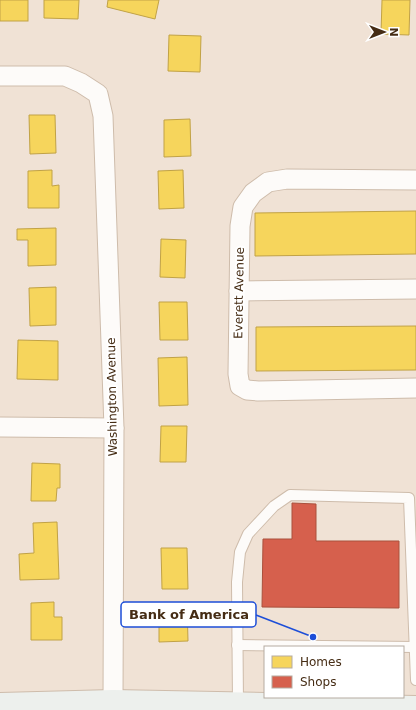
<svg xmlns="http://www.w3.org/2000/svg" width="416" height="710" font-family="'DejaVu Sans',sans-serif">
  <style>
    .homes { fill: #f6d55c; stroke: #c1a246 }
    .shops { fill: #d6604d; stroke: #aa503c }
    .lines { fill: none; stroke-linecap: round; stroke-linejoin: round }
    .lane-casing { stroke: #cebcab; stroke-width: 12 }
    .street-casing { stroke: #cebcab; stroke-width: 21 }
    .secondary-casing { stroke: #cebcab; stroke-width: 24 }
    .lane { stroke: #fdfbf9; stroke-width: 10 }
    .street { stroke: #fdfbf9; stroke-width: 19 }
    .secondary { stroke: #edf0ed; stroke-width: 22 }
    .labels { text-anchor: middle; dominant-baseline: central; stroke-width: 4; stroke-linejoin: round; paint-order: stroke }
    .street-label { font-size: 12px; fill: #452c14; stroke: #fff }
    .leader { fill: none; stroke: #1d4ed8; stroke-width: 1.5 }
    .callout-dot { fill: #1d4ed8; stroke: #fff; stroke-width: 1.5 }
    .callout { fill: #fff; stroke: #1d4ed8; stroke-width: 1.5 }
    .callout-label { font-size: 13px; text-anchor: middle; font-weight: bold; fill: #452c14 }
  </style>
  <rect width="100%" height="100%" fill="#f0e2d5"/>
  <g class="homes">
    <rect x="0" y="0" width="28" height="21"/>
    <path d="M44,0H79L78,19L44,18Z"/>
    <path d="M108,0H159L155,19L107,7Z"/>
    <path d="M382,0H410L409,35L381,34Z"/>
    <path d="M169,35L201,36L200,72L168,71Z"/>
    <path d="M29,115H55L56,153L30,154Z"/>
    <path d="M190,119L191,156L164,157V120Z"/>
    <path d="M52,170V186L59,185V208H28V171Z"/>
    <path d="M183,170L184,208L159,209L158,171Z"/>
    <path d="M416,211V254L255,256V213Z"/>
    <path d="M56,228V265L28,266V240H17V229Z"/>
    <path d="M161,239L186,240L185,278L160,277Z"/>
    <path d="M56,287V325L30,326L29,288Z"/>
    <path d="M159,302H187L188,340H160Z"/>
    <path d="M416,326V370L256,371V327Z"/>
    <path d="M18,340L58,341V380L17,379Z"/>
    <path d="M187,357L188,405L159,406L158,358Z"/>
    <path d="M161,426H187L186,462H160Z"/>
    <path d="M32,463L60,464V488H57L56,501H31Z"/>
    <path d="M57,522L59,579L20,580L19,554L34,553L33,523Z"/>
    <path d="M161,548H187L188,589H162Z"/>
    <path d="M54,602V617H62V640H31V603Z"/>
    <path d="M159,604H187L188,641L159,642Z"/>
  </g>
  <path class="shops" d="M292,503L316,504V541H399V608L262,607L263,539H292Z"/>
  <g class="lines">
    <defs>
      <g id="lane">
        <path d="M237,645L415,647"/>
        <path d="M238,704L237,582L240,552L248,534L274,506L290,495L409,498L416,680"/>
      </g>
      <g id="street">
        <path d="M0,76H65L81,83L98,94L103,116L114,428L113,701"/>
        <path d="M416,180L287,179L268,182L253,193L243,207L240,226L238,374L240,386L247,390L258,391L416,388"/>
        <path d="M239,291L416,289"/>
        <path d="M0,427L114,428"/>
      </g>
      <path id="secondary" d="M0,704L113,701L416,707"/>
    </defs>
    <use href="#lane" class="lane-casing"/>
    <use href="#street" class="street-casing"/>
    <use href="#secondary" class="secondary-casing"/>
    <use href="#lane" class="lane"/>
    <use href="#street" class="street"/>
    <use href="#secondary" class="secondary"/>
  </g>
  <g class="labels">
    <g class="street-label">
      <text transform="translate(239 293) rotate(-89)">Everett Avenue</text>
      <text transform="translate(112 397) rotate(-91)">Washington Avenue</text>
    </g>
  </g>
  <path class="leader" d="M313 637L256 615"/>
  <circle class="callout-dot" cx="313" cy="637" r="4"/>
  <rect class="callout" x="121" y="602" width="135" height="25" rx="4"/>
  <g class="callout-label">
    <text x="189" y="619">Bank of America</text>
  </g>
  <rect x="264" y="646" width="140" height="52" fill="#ffffff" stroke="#b5aba1"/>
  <rect x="272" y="656" width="20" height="12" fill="#f6d55c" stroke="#b5aba1"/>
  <text x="300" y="666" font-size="12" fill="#452c14">Homes</text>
  <rect x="272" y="676" width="20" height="12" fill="#d6604d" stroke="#b5aba1"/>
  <text x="300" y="686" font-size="12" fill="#452c14">Shops</text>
  <g transform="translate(384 32) rotate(90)" stroke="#ffffff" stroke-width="3" paint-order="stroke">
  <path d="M0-3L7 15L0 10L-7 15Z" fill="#452c14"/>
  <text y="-6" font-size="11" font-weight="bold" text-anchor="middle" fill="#452c14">N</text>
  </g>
</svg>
